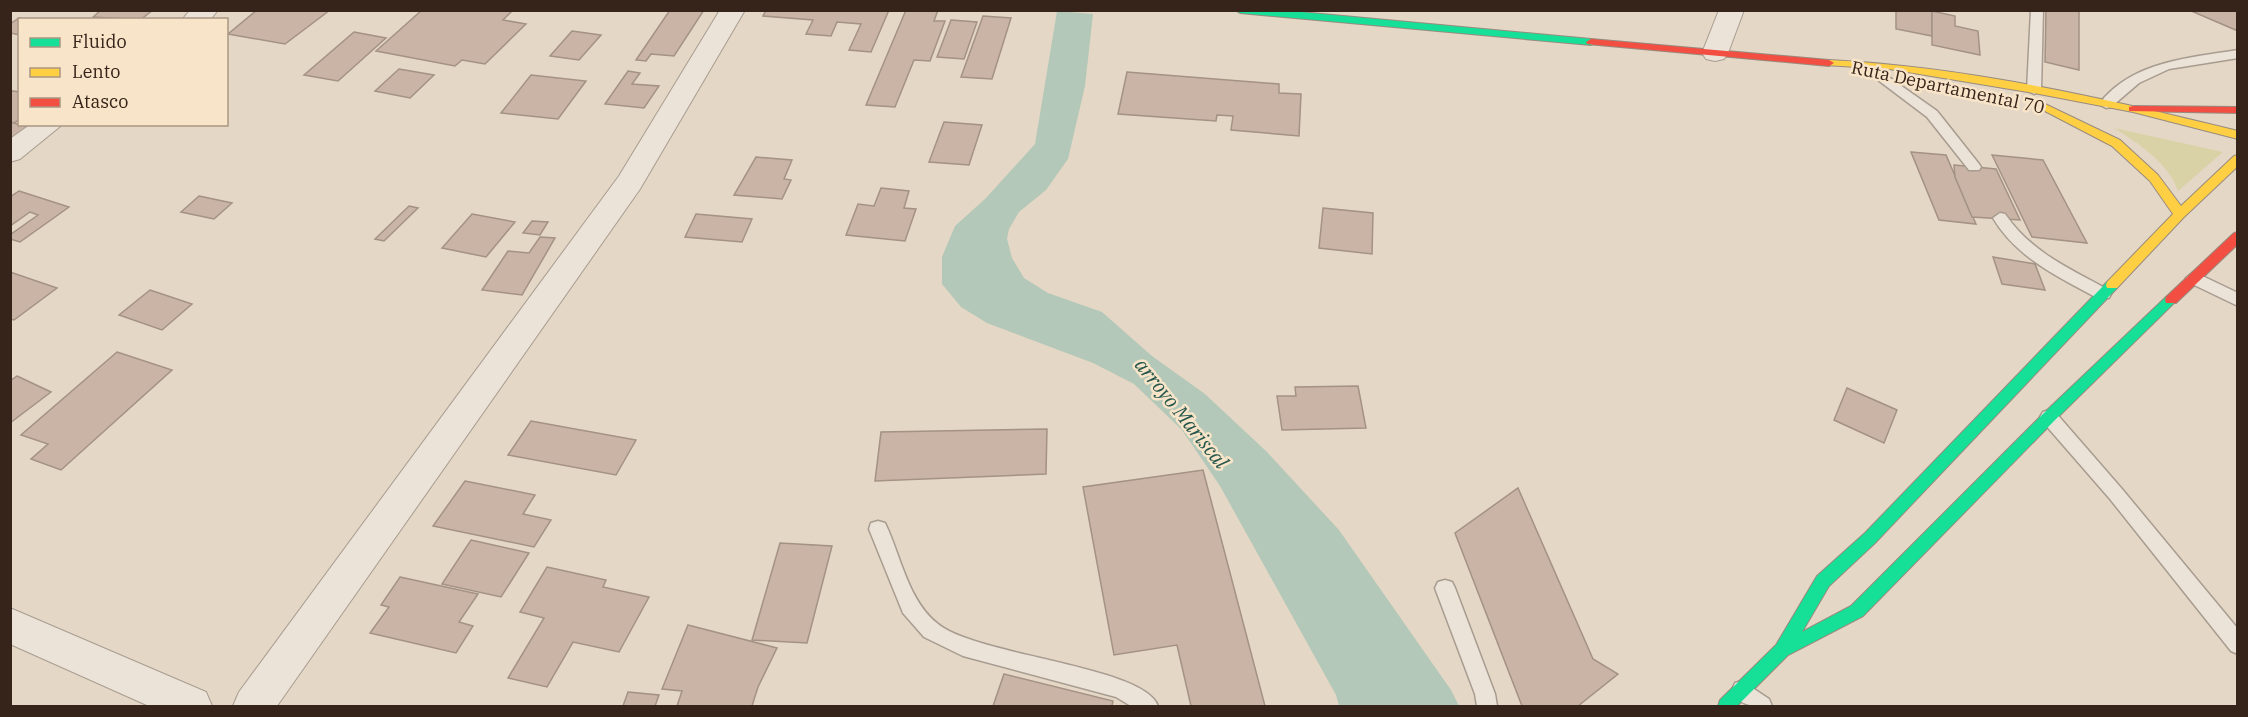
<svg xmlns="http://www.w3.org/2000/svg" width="2248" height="717" font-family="'IBM Plex Serif',serif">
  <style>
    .green { fill: #d9d2a6 }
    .water { fill: #b3c8b8 }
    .building { fill: #c9b4a6; stroke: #a49285; stroke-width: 1.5 }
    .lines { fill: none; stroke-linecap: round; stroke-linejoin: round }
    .lane-casing { stroke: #a89c90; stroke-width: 3 }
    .street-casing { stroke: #a89c90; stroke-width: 2 }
    .fast-casing { stroke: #988b7f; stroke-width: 2 }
    .slow-casing { stroke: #988b7f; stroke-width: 2 }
    .jam-casing { stroke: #988b7f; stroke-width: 2 }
    .lane { fill: #ebe3d8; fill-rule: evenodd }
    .street { fill: #ebe3d8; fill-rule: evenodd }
    .fast { fill: #16e098; fill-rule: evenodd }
    .slow { fill: #ffcf43; fill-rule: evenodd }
    .jam { fill: #f24e42; fill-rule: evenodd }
    .labels { text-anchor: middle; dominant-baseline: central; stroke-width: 5; stroke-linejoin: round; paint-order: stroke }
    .street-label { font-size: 18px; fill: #362319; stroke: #f8e4c8 }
    .water-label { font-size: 20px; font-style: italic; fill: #26574d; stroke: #f8e4c8 }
  </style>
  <rect width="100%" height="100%" fill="#e5d7c5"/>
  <path class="green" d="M2114,128L2223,152L2178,191C2169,163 2138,143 2114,128Z"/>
  <path class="water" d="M1057,11L1093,14L1085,86L1068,159L1046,190L1019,212L1009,229L1007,239L1012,258L1024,278L1048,293L1102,312L1152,356L1205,394L1267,452L1339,530L1451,690L1459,706H1339L1336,695L1220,486L1182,430L1134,384L1093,363L987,323L961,307L942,284V257L955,226L985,199L1035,144Z"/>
  <g class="building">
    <path d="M101,10H153L140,20L93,17Z"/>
    <path d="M257,10H330L285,44L228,34Z"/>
    <path d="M422,10H513L503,20L526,24L485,64L462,60L455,66L376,51Z"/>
    <path d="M670,10H704L674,56L651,54L646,61L636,60Z"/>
    <path d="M766,10H889L871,52L849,50L861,24L837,22L831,36L806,34L813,20L763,16Z"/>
    <path d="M906,10H938L934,21H945L930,61L914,60L895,107L866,105Z"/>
    <path d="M1896,10H1932V36L1896,29Z"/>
    <path d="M2046,10H2079V70L2045,62Z"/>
    <path d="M2189,10L2238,11V31Z"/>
    <path d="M1932,11L1955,16V26L1978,31L1980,55L1932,45Z"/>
    <path d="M983,16L1011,18L992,79L961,77Z"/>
    <path d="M19,18L27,20H20V35L10,33V24Z"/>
    <path d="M951,20L977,22L964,59L937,57Z"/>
    <path d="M572,31L601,35L579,60L550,56Z"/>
    <path d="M354,32L386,38L338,81L304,75Z"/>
    <path d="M399,69L434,75L410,98L375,91Z"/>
    <path d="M628,71L640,73L632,84L659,86L644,108L605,104Z"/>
    <path d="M1127,72L1279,84V93L1301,94L1299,136L1231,130L1233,116L1217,115L1216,121L1118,114Z"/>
    <path d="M531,75L586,81L558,119L501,113Z"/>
    <path d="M13,91L20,92V119L14,123L10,122V92Z"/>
    <path d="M10,122L36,129L10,140Z"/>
    <path d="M944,122L982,125L969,165L929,162Z"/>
    <path d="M1911,152L1946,155L1976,224L1939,220Z"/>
    <path d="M1992,155L2043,160L2087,243L2032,237Z"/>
    <path d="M756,157L792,160L784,179L791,180L782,199L734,195Z"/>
    <path d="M1954,165L1996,169L2020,220L1972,217L1955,177Z"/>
    <path d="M881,188L909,191L904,208L916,209L905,241L846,235L858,204L874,206Z"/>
    <path d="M19,191L69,207L20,242L10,239V235L38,215L30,212L10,226V197Z"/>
    <path d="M199,196L232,203L214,219L181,212Z"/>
    <path d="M409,206L418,208L384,241L375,239Z"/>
    <path d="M1323,208L1373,213L1372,254L1319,248Z"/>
    <path d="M472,214L515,222L486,257L442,248Z"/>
    <path d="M696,214L752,219L742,242L685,237Z"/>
    <path d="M532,221L548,222L540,235L523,233Z"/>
    <path d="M540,237L555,238L522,295L482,290L508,251L529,253Z"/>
    <path d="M1993,257L2035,264L2045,290L2002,284Z"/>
    <path d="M10,272L57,288L14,320L10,319Z"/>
    <path d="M150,290L192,304L162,330L119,315Z"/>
    <path d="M117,352L172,370L61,470L31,459L48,444L21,435Z"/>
    <path d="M17,376L51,392L10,423V381Z"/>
    <path d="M1358,386L1366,428L1282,430L1277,396H1296L1295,387Z"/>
    <path d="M1847,388L1897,410L1884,443L1834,420Z"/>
    <path d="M531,421L636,440L616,475L508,455Z"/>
    <path d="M1047,429L1046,474L875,481L881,432Z"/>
    <path d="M1203,470L1265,706H1191L1177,645L1114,655L1083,487Z"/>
    <path d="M465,481L535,495L523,514L551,520L534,547L433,526Z"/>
    <path d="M1518,488L1593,659L1618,674L1578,706H1522L1455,533Z"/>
    <path d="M471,540L529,553L501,597L442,584Z"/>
    <path d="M780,543L832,546L807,643L752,640Z"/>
    <path d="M547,567L606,580L603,587L649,597L619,652L573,642L547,687L508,678L544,618L520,612Z"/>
    <path d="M400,577L478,594L459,622L473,626L456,653L370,633L389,607L381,605Z"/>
    <path d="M688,625L777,648L758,687L752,706H677L682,691L662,689Z"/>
    <path d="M1004,674L1113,701L1112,706H993Z"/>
    <path d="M628,692L659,695L655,706H623Z"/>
  </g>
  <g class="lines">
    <defs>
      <g id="lane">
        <path d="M2031,10H2043L2041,90L2034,94L2027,90Z"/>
        <path d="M2238,50V58L2169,69L2139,83L2111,107L2106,108L2099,104C2132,61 2189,58 2238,50Z"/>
        <path d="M1883,73L1937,111L1979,164L1981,167L1979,170H1969L1927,117L1878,80V74Z"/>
        <path d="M2000,213L2005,214C2031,252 2070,269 2109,290L2111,294L2109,298H2097C2057,276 2017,258 1993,218Z"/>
        <path d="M2194,272L2238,293V306L2188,282L2186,278Z"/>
        <path d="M2049,410L2055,412L2122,489L2238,629V654L2231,651L2110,499L2043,422L2040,417L2043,412Z"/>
        <path d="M878,521L885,523C901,556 908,601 938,624C977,656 1144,666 1158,706H1131L1116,697L963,656L924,637L903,613L869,529L871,523Z"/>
        <path d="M1445,580L1452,582L1455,588L1495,694L1497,706H1477L1475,694L1435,588L1438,582Z"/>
        <path d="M1742,681L1769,699L1772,706C1755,706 1740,708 1732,690L1735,683Z"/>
      </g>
      <g id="street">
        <path d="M190,10H218L210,20H182Z"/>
        <path d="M720,10H745L640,189L277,706H233L239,692L619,176Z"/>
        <path d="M1719,10H1744L1728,53L1724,59L1715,61L1706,59L1702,53Z"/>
        <path d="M31,124H63L20,159L10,162V139Z"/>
        <path d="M10,608L206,692L212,706H149L10,644Z"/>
      </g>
      <g id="fast">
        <path d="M1235,10H1279L1591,39L1596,42L1591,45L1240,13Z"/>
        <path d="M2112,280L2118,285L2117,288L1875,543L1829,586L1802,632L1851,606L2044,413L2166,297L2171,295L2177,300L2054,421L1863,616L1788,655L1737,706H1718L1720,700L1776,645L1817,576L1865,533L2107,282Z"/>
      </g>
      <g id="slow">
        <path d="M1829,60C1967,67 2104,98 2238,131V139L2133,112L2034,93L1889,69L1825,65L1824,63Z"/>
        <path d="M2045,104L2120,140L2158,175L2181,206L2234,156L2238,155V166L2184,217L2117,288H2107L2106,285L2107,282L2173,214L2150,181L2112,146L2041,109V105Z"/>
      </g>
      <g id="jam">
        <path d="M1591,39L1829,60L1834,63L1829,66L1587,44L1586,42Z"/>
        <path d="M2133,106L2238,107V113L2129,111V107Z"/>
        <path d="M2238,232V244L2176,303H2166L2165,300L2166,297L2234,233Z"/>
      </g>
    </defs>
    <use href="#lane" class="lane-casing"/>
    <use href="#street" class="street-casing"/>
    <use href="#fast" class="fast-casing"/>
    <use href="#slow" class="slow-casing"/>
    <use href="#jam" class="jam-casing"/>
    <use href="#lane" class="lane"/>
    <use href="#street" class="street"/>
    <use href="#fast" class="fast"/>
    <use href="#slow" class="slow"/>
    <use href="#jam" class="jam"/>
  </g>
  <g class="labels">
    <g class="street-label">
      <text transform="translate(1948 87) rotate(12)">Ruta Departamental 70</text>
    </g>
    <g class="water-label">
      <text transform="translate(1182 413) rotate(51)">arroyo Mariscal</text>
    </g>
  </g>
  <rect width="2248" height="717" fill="none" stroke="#362319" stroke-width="24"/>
  <rect x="18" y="18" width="210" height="108" fill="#f8e4c8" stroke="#aa9782" stroke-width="1.5"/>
  <rect x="30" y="38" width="30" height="9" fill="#16e098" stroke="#aa9782" stroke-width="1.5"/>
  <text x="72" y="48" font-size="18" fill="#362319">Fluido</text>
  <rect x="30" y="68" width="30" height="9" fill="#ffcf43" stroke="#aa9782" stroke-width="1.5"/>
  <text x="72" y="78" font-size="18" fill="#362319">Lento</text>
  <rect x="30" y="98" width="30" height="9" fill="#f24e42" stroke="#aa9782" stroke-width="1.5"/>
  <text x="72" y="108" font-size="18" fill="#362319">Atasco</text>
</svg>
